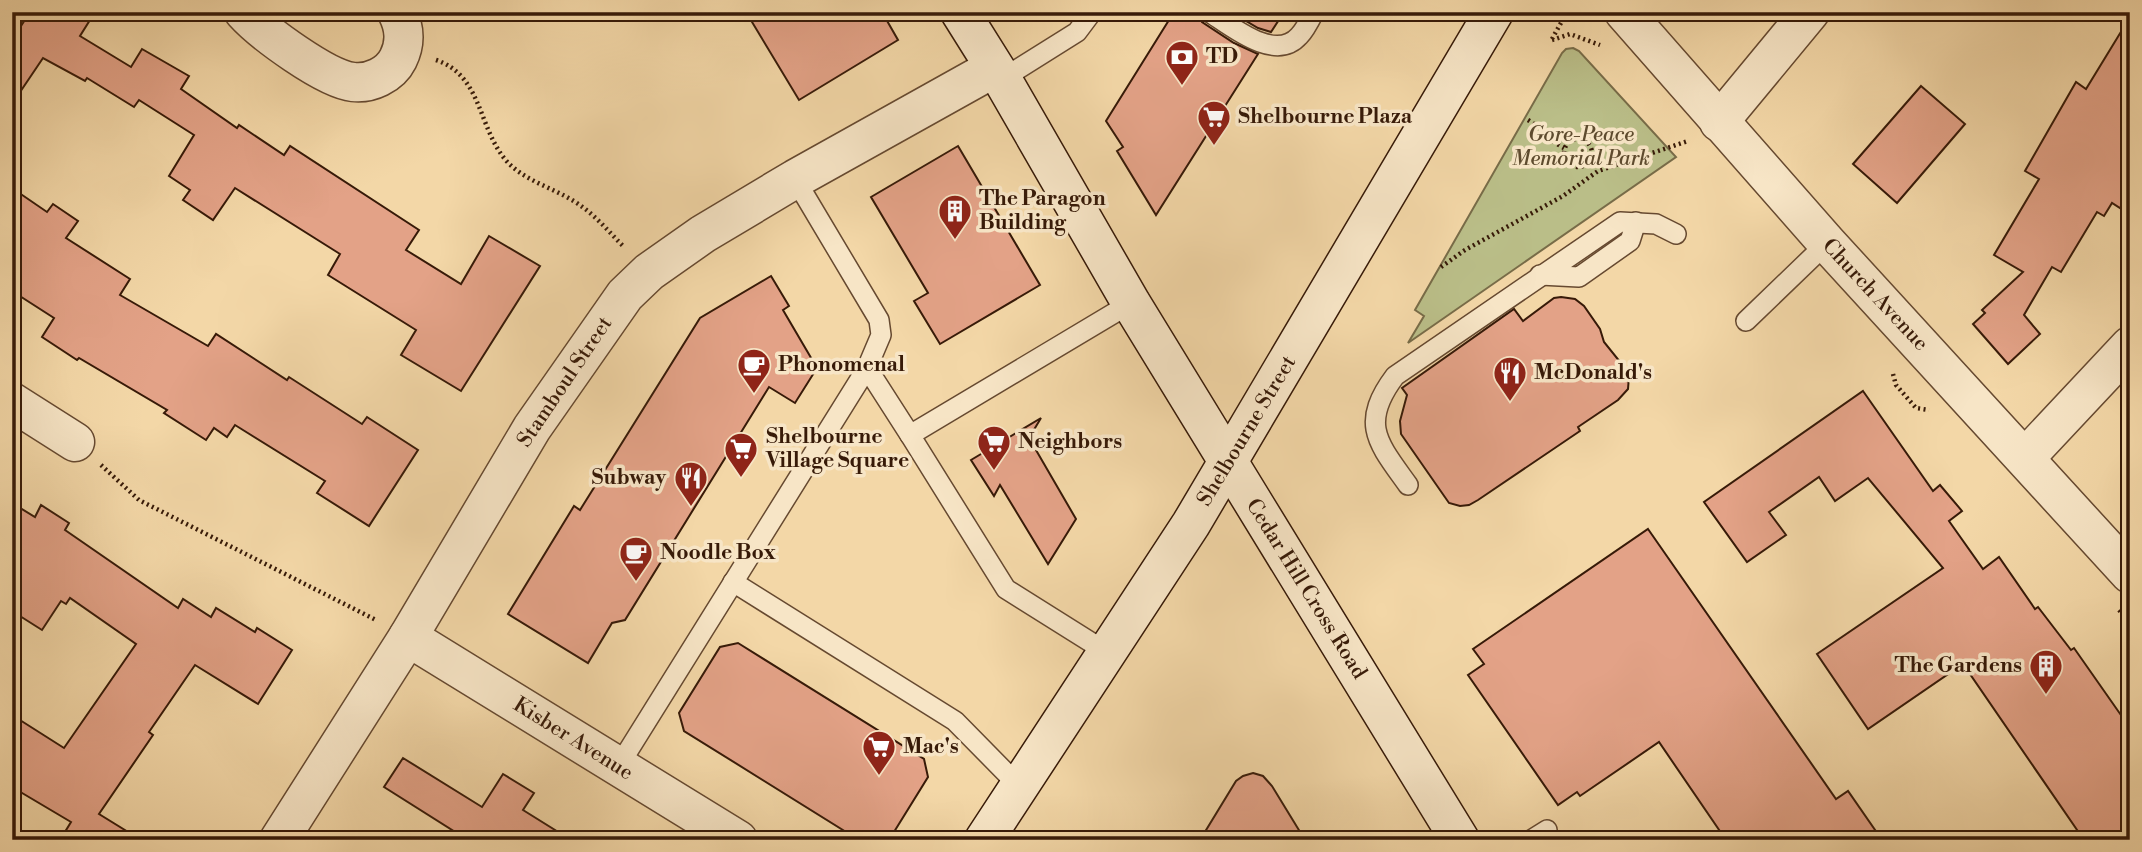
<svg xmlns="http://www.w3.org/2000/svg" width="2142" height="852" font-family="'Libre Bodoni',serif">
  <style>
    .green { fill: #babe88; stroke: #786c48; stroke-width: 2 }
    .building { fill: #e3a287; stroke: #371a08; stroke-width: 2 }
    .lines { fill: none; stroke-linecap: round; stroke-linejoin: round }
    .service-casing { stroke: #664930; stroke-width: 22 }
    .minor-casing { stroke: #664930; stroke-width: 41 }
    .secondary-casing { stroke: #371a08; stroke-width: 41 }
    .path { stroke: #371a08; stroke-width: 4.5; stroke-dasharray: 2 3.5; stroke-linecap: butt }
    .service { stroke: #f7e5c6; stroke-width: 19 }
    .minor { stroke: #f7e5c6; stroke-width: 38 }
    .secondary { stroke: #f7e5c6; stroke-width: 38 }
    .labels { text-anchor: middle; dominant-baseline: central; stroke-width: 7; stroke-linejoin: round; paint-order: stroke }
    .poi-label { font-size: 21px; font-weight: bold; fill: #371a08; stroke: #f7e5c6; text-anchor: start }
    .park-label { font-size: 21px; font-style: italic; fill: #5e4b2e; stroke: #f7e5c6 }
    .street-label { font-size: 21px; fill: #371a08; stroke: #f7e5c6 }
  </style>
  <rect width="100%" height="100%" fill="#f3d7a7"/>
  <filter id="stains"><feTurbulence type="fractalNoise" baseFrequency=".00286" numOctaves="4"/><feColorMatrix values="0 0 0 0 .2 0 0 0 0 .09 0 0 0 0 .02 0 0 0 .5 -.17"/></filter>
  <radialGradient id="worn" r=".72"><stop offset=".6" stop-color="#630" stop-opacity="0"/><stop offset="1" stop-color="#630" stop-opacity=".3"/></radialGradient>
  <path class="green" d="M1573,48L1579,51L1676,157L1408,343L1424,316L1415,310L1562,53L1566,49Z"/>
  <g class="building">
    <path d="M30,12H95L80,36L131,67L142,49L189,76L181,89L237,128L239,125L284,155L290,146L419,230L406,250L461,284L489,236L540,266L461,391L401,355L416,330L328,275L340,254L235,188L213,220L183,200L190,190L169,176L194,135L139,100L134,107L87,78L85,81L43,58L12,104V40Z"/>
    <path d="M746,12H882L898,40L799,100Z"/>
    <path d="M1174,12H1197L1202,22L1234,43L1258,54L1156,215L1117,151L1123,147L1106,121Z"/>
    <path d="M1231,12H1284L1271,32L1258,28Z"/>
    <path d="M2130,17V192L2120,208L2112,203L2104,216L2097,212L2061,272L2052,267L2024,315L2040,334L2008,364L1973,324L1985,313L1982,310L2023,272L1994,255L2039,179L2025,171L2076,82L2086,89Z"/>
    <path d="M1921,86L1965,124L1897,203L1853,164Z"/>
    <path d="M958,146L1040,285L940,344L914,301L928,293L871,197Z"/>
    <path d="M12,188L47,212L53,204L78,221L66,238L130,279L120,295L208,346L216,334L287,380L289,377L362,424L367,417L418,450L369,526L317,493L325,481L235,425L227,437L214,428L206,440L164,413L167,410L79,358L77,360L42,337L54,318L12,291Z"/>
    <path d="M771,276L789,306L783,310L817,368L795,403L769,387L625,620L612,623L588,663L508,614L574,506L580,510L700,318Z"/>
    <path d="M1561,297L1575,299L1584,306L1600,329L1604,342L1625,368L1629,376L1628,389L1618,400L1578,427L1580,431L1478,500L1469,505L1460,506L1449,503L1401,434L1400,421L1407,395L1402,388L1514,309L1523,321L1554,298Z"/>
    <path d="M1863,391L1933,491L1940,485L1962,511L1949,521L1983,569L1999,557L2035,609L2038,607L2071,650L2074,648L2130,728V840H2084L1963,664L1868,729L1817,654L1943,568L1868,478L1835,501L1819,477L1769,512L1786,535L1747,562L1704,502Z"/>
    <path d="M1041,418L1029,438L1076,519L1048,564L1000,485L994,496L971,460Z"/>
    <path d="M12,503L35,517L41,505L69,523L65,530L178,608L183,599L211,617L216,608L255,632L257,628L292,650L258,704L195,665L149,732L153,735L99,814L141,840H60L71,822L12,787V715L64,748L136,644L70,598L66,604L61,601L42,630L12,611Z"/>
    <path d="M1648,529L1836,799L1848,791L1882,840H1726L1659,742L1580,796L1577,792L1558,805L1468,675L1484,664L1473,649Z"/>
    <path d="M738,643L924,759L928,777L889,840H859L684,731L679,713L720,647Z"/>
    <path d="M403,758L482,807L503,774L534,793L523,810L571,840H462L463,837L384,787Z"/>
    <path d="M1253,773L1263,776L1272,786L1305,840H1200L1236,781L1243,776Z"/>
  </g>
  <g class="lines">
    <defs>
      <g id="service">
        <path d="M1209,12C1231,26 1275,63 1299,36C1305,30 1310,20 1314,12"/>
        <path d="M1002,79L1077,32L1092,12"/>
        <path d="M1540,275L1579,277L1630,241L1636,222"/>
        <path d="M1746,321L1827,243"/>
        <path d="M867,368L910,435"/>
        <path d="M1408,485C1378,443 1359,424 1395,376L1620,222L1656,224L1676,234"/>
        <path d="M733,582L955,721L1019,786"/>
        <path d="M1108,653L1006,589L910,435L1131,303"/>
        <path d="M618,767L867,368L881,335L879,320L795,179"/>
        <path d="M1531,840L1547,830"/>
      </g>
      <g id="minor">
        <path d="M244,12C263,33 326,79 353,82C370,84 390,75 398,59C406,43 405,28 397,12"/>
        <path d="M1624,12L1827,243L2130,574"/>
        <path d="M1719,122L1810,12"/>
        <path d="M12,402L75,442"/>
        <path d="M2025,458L2130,346"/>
        <path d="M408,637L738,840"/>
        <path d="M279,840L408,637L532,428L625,295L649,272L703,234L795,179L994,68"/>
      </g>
      <g id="secondary">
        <path d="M960,12L1002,79L1131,303L1460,840"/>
        <path d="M984,840L1191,524L1494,12"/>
      </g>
    </defs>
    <use href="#service" class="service-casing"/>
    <use href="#minor" class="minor-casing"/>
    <use href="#secondary" class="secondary-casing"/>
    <g class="path">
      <path d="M1030,13L1032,12"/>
      <path d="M1552,39L1567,12"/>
      <path d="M1552,40L1570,34L1600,45"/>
      <path d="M436,60C481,75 478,125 504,158C523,182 557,188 581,206C597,217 610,233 624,247"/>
      <path d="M1528,120C1541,128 1550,141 1564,148"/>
      <circle cx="1578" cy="153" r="14"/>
      <path d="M1441,267L1465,250L1563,196L1598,171L1688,141"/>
      <path d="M1893,374L1896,385L1916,408L1929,410"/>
      <path d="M101,465L139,500L376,620"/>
      <path d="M2119,610L2130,622"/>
    </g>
    <use href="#service" class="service"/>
    <use href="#minor" class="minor"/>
    <use href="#secondary" class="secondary"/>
  </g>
  <defs>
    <symbol id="bank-pin" viewBox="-11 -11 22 30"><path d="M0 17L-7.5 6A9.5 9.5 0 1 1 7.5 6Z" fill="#8f2418" stroke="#f7e5c6"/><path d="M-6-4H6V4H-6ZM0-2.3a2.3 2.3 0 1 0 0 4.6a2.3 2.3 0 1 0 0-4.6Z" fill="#fff"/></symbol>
    <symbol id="supermarket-pin" viewBox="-11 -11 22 30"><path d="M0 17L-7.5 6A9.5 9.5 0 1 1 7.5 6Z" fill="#8f2418" stroke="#f7e5c6"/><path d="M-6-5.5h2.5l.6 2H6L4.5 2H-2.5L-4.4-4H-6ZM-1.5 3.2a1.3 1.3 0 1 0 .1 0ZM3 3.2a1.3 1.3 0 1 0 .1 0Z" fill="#fff"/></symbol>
    <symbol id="building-pin" viewBox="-11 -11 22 30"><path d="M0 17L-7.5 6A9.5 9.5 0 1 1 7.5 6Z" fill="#8f2418" stroke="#f7e5c6"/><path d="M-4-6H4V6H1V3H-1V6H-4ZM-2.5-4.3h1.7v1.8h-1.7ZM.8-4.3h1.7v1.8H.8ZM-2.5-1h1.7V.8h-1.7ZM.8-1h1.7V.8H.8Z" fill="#fff"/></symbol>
    <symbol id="cafe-pin" viewBox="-11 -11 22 30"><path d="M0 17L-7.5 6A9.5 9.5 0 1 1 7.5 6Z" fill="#8f2418" stroke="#f7e5c6"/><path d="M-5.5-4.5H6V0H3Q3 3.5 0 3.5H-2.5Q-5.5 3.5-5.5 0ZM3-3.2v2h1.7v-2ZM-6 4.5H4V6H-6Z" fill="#fff"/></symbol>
    <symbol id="restaurant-pin" viewBox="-11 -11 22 30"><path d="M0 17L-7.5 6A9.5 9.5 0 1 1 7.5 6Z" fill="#8f2418" stroke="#f7e5c6"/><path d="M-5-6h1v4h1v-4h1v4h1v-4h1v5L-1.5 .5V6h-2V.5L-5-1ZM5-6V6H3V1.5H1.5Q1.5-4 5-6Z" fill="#fff"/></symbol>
  </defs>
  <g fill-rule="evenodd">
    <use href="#bank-pin" x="1163" y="38" width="38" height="52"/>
    <use href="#supermarket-pin" x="1195" y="98" width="38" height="52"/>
    <use href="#building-pin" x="936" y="192" width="38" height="52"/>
    <use href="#cafe-pin" x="735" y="346" width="38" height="52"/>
    <use href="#restaurant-pin" x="1491" y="354" width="38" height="52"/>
    <use href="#supermarket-pin" x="975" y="423" width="38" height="52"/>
    <use href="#supermarket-pin" x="722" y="430" width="38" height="52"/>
    <use href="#restaurant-pin" x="672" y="459" width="38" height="52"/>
    <use href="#cafe-pin" x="617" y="534" width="38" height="52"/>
    <use href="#building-pin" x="2027" y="647" width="38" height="52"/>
    <use href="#supermarket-pin" x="860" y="728" width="38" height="52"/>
  </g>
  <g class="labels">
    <g class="poi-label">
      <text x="1206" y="57">TD</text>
      <text x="1238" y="117">Shelbourne Plaza</text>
      <text x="979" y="199">The Paragon<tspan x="979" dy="24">Building</tspan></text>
      <text x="778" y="365">Phonomenal</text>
      <text x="1534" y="373">McDonald's</text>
      <text x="766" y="437">Shelbourne<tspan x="766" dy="24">Village Square</tspan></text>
      <text x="1018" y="442">Neighbors</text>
      <text x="666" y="478" text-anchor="end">Subway</text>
      <text x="660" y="553">Noodle Box</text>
      <text x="2022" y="666" text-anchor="end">The Gardens</text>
      <text x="903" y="747">Mac's</text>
    </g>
    <g class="park-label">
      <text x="1581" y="135">Gore-Peace<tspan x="1581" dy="24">Memorial Park</tspan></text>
    </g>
    <g class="street-label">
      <text transform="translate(1875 295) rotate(47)">Church Avenue</text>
      <text transform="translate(565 382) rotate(-56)">Stamboul Street</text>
      <text transform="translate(1247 431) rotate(-59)">Shelbourne Street</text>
      <text transform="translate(1306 589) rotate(58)">Cedar Hill Cross Road</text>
      <text transform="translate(573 739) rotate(32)">Kisber Avenue</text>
    </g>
  </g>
  <rect width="2142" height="852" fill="none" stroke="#f3d7a7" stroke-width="42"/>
  <rect x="14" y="14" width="2114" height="824" fill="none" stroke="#371a08" stroke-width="3.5"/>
  <rect x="21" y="21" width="2100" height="810" fill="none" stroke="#371a08" stroke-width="2"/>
  <rect width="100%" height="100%" filter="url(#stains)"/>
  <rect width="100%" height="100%" fill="url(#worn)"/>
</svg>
